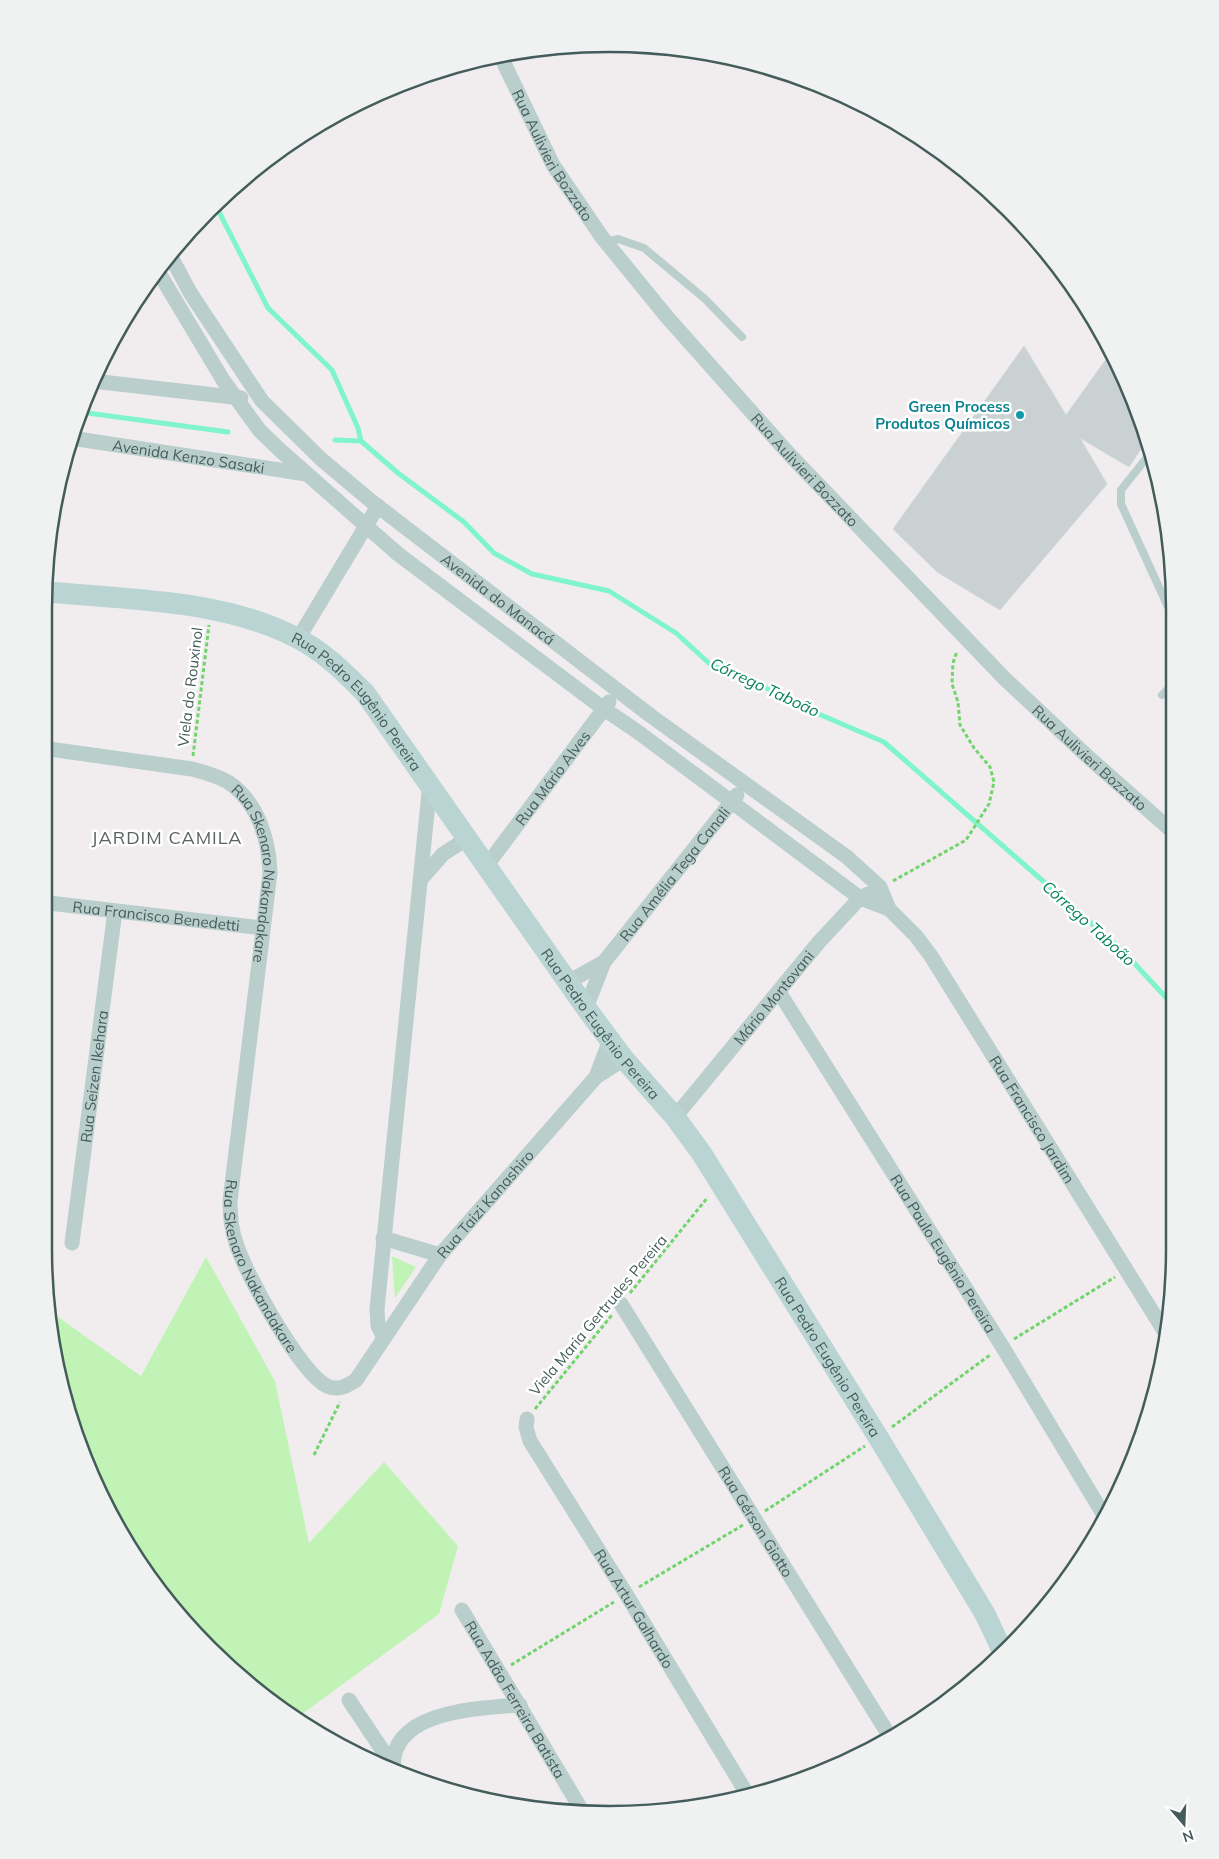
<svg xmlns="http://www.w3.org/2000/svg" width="1219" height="1859" font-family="Mulish,sans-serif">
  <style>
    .green { fill: #c1f3b7 }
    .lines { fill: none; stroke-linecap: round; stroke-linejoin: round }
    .stream { stroke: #80f4cb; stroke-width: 5 }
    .building { fill: #c9d1d3; stroke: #d1d9da }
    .path { stroke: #71d46c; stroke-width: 3; stroke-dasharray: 4 2.5; stroke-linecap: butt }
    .lane { stroke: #bacecc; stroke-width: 8 }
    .street { stroke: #bacecc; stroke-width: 15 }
    .secondary { stroke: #b9d4d3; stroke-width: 21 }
    .culture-dot { fill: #0f9aa8; stroke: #fff; stroke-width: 2 }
    .labels { text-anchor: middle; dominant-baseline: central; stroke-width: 5; stroke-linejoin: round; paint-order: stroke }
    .street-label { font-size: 15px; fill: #445d5b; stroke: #fff }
    .culture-label { font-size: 15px; font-weight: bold; fill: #0d838f; stroke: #fff; text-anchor: end }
    .water-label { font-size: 16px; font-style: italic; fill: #058357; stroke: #fff }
    .quarter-label { font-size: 18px; letter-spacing: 1px; fill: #5a6363; stroke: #fff }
    .rim { fill: none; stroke: #445d5b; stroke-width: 2.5 }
  </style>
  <rect width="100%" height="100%" fill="#f1edef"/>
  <g class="green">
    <path d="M392,1256L416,1267L395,1298Z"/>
    <path d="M206,1257L275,1381L309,1543L384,1462L458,1546L439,1614L302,1714L276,1696L263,1697L184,1623L139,1564L74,1431L49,1324V1315L54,1314L141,1376Z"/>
  </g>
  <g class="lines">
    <g class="stream">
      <path d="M216,206L268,308L332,370L358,428L361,441L398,473L464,522L494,553L532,574L609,591L676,633L711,665L753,681L807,709L884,742L1122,950L1172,1004"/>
      <path d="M80,412L228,432"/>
      <path d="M335,440L361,441"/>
    </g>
  </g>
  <path class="building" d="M1024,346L1066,415L1112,351L1147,440L1129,467L1080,438L1107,484L1000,610L937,572L893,529Z"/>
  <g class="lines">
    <g class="path">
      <path d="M193,756L209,625"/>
      <path d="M893,881L966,840L989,804L994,782L990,767L974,748L960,725L958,702L952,684L953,663L957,651"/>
      <path d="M630,1293L708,1197"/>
      <path d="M1014,1339L1115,1277"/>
      <path d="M535,1409L612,1315"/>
      <path d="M892,1427L990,1355"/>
      <path d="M314,1455L340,1402"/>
      <path d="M765,1511L865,1446"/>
      <path d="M639,1587L743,1525"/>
      <path d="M511,1665L614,1602"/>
    </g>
    <g class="lane">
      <path d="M606,242L618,239L644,248L705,299L742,337"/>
      <path d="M1039,244L1057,264"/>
      <path d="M1152,451L1121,490V504L1174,620"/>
      <path d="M1162,695L1174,683"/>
    </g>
    <g class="street">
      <path id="s1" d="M501,57L553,165L601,236L667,317L789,454L1004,678L1087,756L1173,832"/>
      <path id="s2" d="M171,257L191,294L262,401L321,459L371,501L651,716L847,857L880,887L889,909"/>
      <path id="s3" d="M159,273L223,380L260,431L281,451L398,554L604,709L638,732L860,898L889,909L916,936L931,956L1168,1337"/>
      <path d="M93,381L241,398"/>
      <path id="s4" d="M71,438L306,474"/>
      <path d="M298,639L378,506"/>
      <path id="s5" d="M49,749L192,769C204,772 217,776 228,782C258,802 269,840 270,873L230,1201C230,1216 231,1229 236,1243C245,1273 300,1373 327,1386C338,1391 347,1386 356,1380L440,1255L596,1077L624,1059"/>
      <path id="s6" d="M487,865L609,702"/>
      <path d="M422,878L443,854L468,838"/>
      <path id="s7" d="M49,903L263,928"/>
      <path d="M568,982L604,962"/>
      <path id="s8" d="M779,992L1002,1346L1105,1517"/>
      <path id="s9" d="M586,1008L604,962L737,795"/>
      <path d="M596,1077L610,1040"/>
      <path id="s10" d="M675,1117L819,942L860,898L868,894"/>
      <path d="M383,1238L440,1255"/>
      <path id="s11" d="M72,1243L115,911"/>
      <path id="s12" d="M621,1304L892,1740"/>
      <path d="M384,1338L378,1326L377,1309L430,783"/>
      <path id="s13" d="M527,1419L526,1427L530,1441L626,1594L749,1797"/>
      <path id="s14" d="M462,1610L584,1814"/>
      <path d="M349,1700L393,1766"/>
      <path d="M394,1773C385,1710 480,1708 520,1705"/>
    </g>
    <path class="secondary" id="s15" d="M49,592C131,600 222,599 297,638C323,651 345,673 365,693L586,1008L624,1059L675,1117L702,1154L878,1437L985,1614L1003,1652"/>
  </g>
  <circle class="culture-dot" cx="1020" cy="415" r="5"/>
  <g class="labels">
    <g class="street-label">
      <text stroke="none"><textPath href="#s1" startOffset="111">Rua Aulivieri Bozzato</textPath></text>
      <text stroke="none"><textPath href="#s4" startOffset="119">Avenida Kenzo Sasaki</textPath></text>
      <text stroke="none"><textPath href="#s1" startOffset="516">Rua Aulivieri Bozzato</textPath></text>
      <text stroke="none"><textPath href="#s2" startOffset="479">Avenida do Manacá</textPath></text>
      <text transform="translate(190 687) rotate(-83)">Viela do Rouxinol</text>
      <text stroke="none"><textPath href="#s15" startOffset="342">Rua Pedro Eugênio Pereira</textPath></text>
      <text stroke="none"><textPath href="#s1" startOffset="921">Rua Aulivieri Bozzato</textPath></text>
      <text stroke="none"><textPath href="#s6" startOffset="109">Rua Mário Alves</textPath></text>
      <text stroke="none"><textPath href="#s9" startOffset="162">Rua Amélia Tega Canali</textPath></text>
      <text stroke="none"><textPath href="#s5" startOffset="284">Rua Skenaro Nakandakare</textPath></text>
      <text stroke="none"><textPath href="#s7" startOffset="108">Rua Francisco Benedetti</textPath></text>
      <text stroke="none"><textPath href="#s10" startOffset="155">Mário Montovani</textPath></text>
      <text stroke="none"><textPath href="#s15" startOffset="748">Rua Pedro Eugênio Pereira</textPath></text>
      <text stroke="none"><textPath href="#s11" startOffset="168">Rua Seizen Ikehara</textPath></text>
      <text stroke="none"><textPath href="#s3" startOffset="1235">Rua Francisco Jardim</textPath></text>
      <text stroke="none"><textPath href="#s5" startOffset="1081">Rua Taizi Kanashiro</textPath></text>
      <text stroke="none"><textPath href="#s8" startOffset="309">Rua Paulo Eugênio Pereira</textPath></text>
      <text stroke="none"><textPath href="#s5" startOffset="689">Rua Skenaro Nakandakare</textPath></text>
      <text transform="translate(598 1315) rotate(-50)">Viela Maria Gertrudes Pereira</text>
      <text stroke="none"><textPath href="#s15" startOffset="1152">Rua Pedro Eugênio Pereira</textPath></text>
      <text stroke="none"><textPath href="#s12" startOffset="256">Rua Gérson Giotto</textPath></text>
      <text stroke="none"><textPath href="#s13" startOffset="220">Rua Artur Galhardo</textPath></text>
      <text stroke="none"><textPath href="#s14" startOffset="104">Rua Adão Ferreira Batista</textPath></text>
    </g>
    <g class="culture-label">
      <text x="1010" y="406">Green Process<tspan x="1010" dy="17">Produtos Químicos</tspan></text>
    </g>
    <g class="water-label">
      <text transform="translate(765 687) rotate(25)">Córrego Taboão</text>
      <text transform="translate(1089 923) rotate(42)">Córrego Taboão</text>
    </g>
    <g class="quarter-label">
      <text x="167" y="837">JARDIM CAMILA</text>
    </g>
  </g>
  <path d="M0 0H1219V1859H0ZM609 52H609A557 557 0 0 1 1166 609V1249A557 557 0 0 1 609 1806H609A557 557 0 0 1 52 1249V609A557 557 0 0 1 609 52Z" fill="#f0f2f2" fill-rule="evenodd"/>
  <path class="rim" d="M609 52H609A557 557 0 0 1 1166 609V1249A557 557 0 0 1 609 1806H609A557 557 0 0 1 52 1249V609A557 557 0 0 1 609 52Z"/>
  <g transform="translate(1184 1824) rotate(161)" stroke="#ffffff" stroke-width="4" paint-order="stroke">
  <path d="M0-4L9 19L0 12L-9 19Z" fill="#445d5b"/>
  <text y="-8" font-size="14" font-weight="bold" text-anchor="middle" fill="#445d5b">N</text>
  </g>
</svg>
